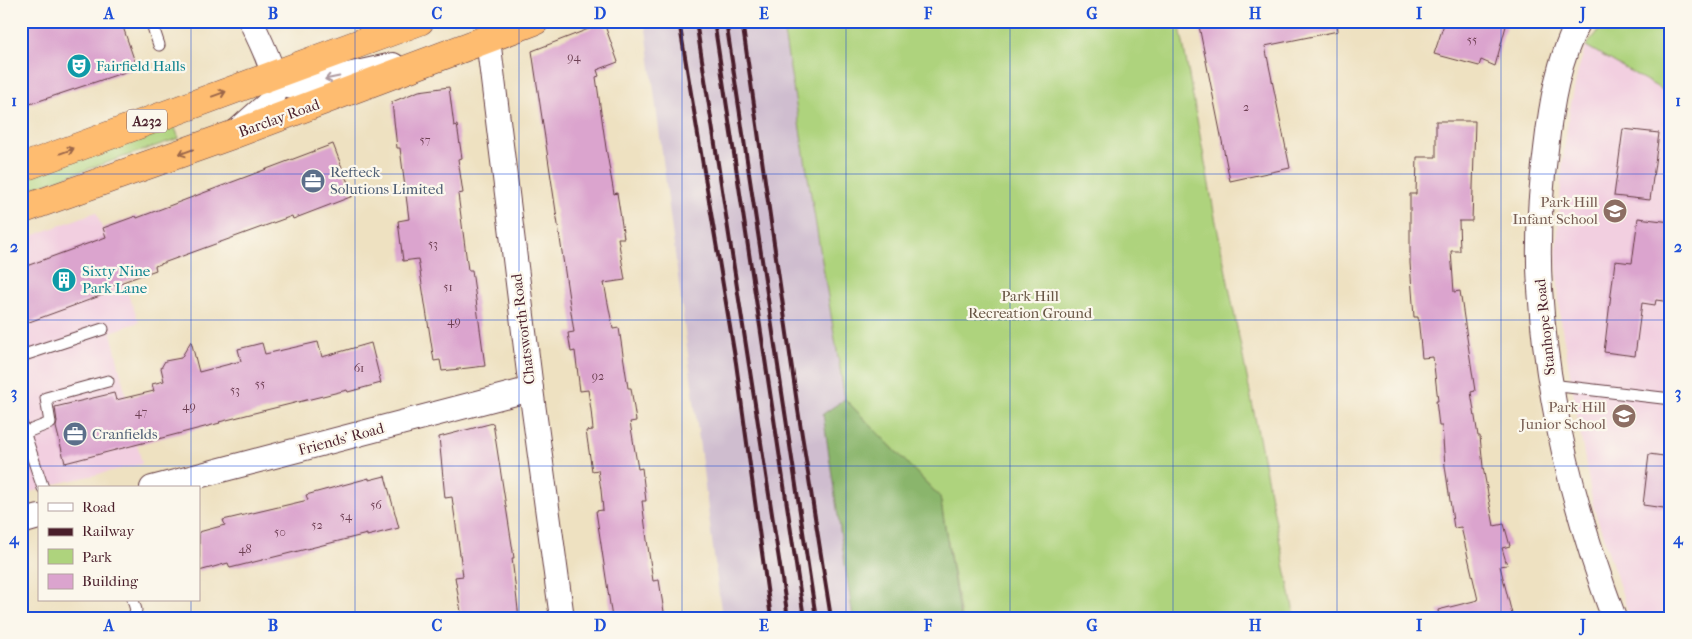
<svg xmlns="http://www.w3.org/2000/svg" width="1692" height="639" font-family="'IM FELL French Canon',serif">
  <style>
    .built { fill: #f2cfe0 }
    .industrial { fill: #cfbdcf }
    .green { fill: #aed37d; stroke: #7c7954 }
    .forest { fill: #8ab56c; stroke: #6a6a4c }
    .building { fill: #dba4ce }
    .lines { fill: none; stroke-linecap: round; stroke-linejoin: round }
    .service-casing { stroke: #633c42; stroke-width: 13 }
    .minor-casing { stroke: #633c42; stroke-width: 26 }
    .trunk-casing { stroke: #633c42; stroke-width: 29 }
    .service { stroke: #fff; stroke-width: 11 }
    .minor { stroke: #fff; stroke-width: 24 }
    .trunk { stroke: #febc70; stroke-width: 28 }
    .rail { stroke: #4a1f2b; stroke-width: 4 }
    .oneway { stroke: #ae9aa0 }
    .oneway2 { stroke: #9b664a }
    .grid { fill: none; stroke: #1d4ed8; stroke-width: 1; stroke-opacity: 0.55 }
    .labels { text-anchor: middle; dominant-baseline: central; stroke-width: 4.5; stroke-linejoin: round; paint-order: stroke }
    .number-label { font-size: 12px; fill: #6e4054 }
    .shield { fill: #fbf7ec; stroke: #7f6065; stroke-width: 1 }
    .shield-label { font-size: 14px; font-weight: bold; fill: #4a1f2b }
    .culture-label { font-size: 15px; fill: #0d838f; stroke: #fbf7ec; text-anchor: start }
    .street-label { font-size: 15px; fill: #4a1f2b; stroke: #fbf7ec }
    .service-label { font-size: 15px; fill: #4e5e75; stroke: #fbf7ec; text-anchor: start }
    .education-label { font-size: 15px; fill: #785e54; stroke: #fbf7ec; text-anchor: end }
    .park-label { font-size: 15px; fill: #685544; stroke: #fbf7ec }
    .neatline { fill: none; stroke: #1d4ed8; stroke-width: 2 }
    .grid-label { font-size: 16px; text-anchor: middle; font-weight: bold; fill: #1d4ed8 }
  </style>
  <rect width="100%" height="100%" fill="#fbf7ec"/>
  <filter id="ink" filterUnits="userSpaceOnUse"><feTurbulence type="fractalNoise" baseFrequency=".02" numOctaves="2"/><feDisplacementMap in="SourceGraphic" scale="10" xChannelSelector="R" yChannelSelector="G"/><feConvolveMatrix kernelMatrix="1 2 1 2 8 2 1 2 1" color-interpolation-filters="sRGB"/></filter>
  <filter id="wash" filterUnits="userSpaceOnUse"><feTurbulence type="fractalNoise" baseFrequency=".0096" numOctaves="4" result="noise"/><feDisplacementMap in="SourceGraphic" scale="20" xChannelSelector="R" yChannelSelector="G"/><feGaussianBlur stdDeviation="1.12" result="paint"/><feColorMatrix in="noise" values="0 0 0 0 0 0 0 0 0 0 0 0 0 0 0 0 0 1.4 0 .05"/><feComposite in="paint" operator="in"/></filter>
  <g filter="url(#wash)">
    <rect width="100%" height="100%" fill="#eee1c1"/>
    <g class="built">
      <path d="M1586,46L1671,95V618H1630L1593,505L1560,317L1556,255L1562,168L1568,119L1578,70Z"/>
      <path d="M96,212L139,322L111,332L142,464L60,483L21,495V240Z"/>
    </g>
    <path class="industrial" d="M645,21H782L845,399L940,497L961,618H722Z"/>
    <g class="green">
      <path d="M782,21H1179L1215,217L1295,618H961L940,497L845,399Z"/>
      <path d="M1607,21H1671V95L1586,46Z"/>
      <path d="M174,126L179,138L21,192V180Z"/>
    </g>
    <path class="forest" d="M845,399L940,497L960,618H853L823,414Z"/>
    <g id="blocks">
      <g class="building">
        <path d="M21,21H121L137,68L21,107Z"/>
        <path d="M1198,21H1337L1338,31L1265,46L1290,168L1230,181Z"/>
        <path d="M1445,21H1490L1506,26L1495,66L1481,60L1479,66L1434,54Z"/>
        <path d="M604,23L618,62L597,70L599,76L596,77L606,148L614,194L617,193L624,238H618L625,280L604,283L613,329L619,328L628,388H631L636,421L630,422L638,469L642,468L646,501H642L647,540L653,581L659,580L665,618H612L596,511L603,510L601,490L598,470L592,471L586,431L593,430L591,410L588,390L580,391L575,351L571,352L568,333L574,332L532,51Z"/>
        <path d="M449,87L454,126L457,125L462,158L458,159L463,193L458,194L468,270H472L485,366L442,371L440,360L434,361L418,259L403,261L398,221L409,219L400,148H397L392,102L419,91Z"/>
        <path d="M1436,121H1475L1472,221H1459L1460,251H1451L1454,292L1460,291L1475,391L1471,392L1478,436H1480L1483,467L1494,526L1504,524L1510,546L1502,548L1507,565L1500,566L1513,618H1439L1438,610L1478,600L1461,527L1454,528L1445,466L1442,426H1439L1436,401H1438L1433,357L1422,358L1418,317H1414L1410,263V194H1416L1417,157H1436Z"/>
        <path d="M1623,129L1659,133L1650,200L1614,196Z"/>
        <path d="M333,144L353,196L293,219L292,216L155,266L156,270L109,287L111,292L21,325V268L106,237L103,228L136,216L137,218Z"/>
        <path d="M1638,218L1671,222V302L1656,300L1655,305L1642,303L1635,356L1604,352L1615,261L1632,263Z"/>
        <path d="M191,341L199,372L241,361L238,349L262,343L265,354L318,342L322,357L371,343L381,383L348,392L347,390L254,413L219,422L220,423L65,463L56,427L57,422L55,407L114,393L116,400L154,391L152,384L164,381L161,368L165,361L181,358Z"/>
        <path d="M493,423L514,558H512L519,618H462L455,577L463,576L452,497L445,498L439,437Z"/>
        <path d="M1649,454L1671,457V509L1643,505Z"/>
        <path d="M385,476L399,528L367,536V534L230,568L228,563L199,571V532L225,525L223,520L308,500L306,495L369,478V480Z"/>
      </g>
    </g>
  </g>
  <g filter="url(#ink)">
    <use href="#blocks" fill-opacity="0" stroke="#633c42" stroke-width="1"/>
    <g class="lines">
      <defs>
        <g id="service">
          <path d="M151,21L159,45"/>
          <path d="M363,21L378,36"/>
          <path d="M21,356L103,329"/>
          <path d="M1551,385L1671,399"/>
          <path d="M21,423L43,488"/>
          <path d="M24,433L50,423L46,398L108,381"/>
          <path d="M133,618L136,610L133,600"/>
        </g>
        <g id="minor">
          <path d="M1579,21C1558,60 1551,105 1546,149C1540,195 1537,242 1540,289C1547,401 1575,513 1614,618"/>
          <path d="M488,39L531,389L562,618"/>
          <path d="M273,74C280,83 283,86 294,87L393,65"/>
          <path d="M237,131L272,100C283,81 259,40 251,21"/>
          <path d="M152,488L531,389"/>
          <path d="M21,522L39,517"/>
        </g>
        <g id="trunk">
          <path d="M21,168L420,21"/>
          <path d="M21,210L232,135L535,21"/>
        </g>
      </defs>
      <use href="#service" class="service-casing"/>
      <use href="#minor" class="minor-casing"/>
      <use href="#trunk" class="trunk-casing"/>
      <use href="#service" class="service"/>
      <use href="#minor" class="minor"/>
      <use href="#trunk" class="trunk"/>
      <g class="rail">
        <path d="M679,21L736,363L771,618"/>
        <path d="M696,21L788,618"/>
        <path d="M714,21L804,618"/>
        <path d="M726,21L816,618"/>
        <path d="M742,21L798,410L831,618"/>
      </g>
    </g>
    <defs><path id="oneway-shaft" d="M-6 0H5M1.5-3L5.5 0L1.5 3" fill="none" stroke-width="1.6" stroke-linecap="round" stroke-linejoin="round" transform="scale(1.25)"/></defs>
    <use class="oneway" href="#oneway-shaft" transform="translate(332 78) rotate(168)"/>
    <g class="oneway2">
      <use href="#oneway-shaft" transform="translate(219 94) rotate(-20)"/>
      <use href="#oneway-shaft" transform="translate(67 151) rotate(-20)"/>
      <use href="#oneway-shaft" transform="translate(186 152) rotate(160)"/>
    </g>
  </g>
  <path class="grid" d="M191,21V488M355,21V618M519,21V618M682,21V618M846,21V618M1010,21V618M1173,21V618M1337,21V618M1501,21V618M21,174H1671M21,320H1671M21,466H1671M191,600V618"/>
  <defs>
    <symbol id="theatre-disc" viewBox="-11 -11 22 22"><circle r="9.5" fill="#0f9aa8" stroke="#fbf7ec"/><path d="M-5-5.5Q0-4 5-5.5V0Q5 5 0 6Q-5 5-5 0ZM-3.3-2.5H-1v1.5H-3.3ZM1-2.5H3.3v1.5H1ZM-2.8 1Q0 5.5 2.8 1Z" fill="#fff"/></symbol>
    <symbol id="office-disc" viewBox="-11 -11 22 22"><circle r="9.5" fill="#5c6f8a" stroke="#fbf7ec"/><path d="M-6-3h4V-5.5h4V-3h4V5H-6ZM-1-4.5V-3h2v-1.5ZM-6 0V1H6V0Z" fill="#fff"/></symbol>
    <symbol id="school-disc" viewBox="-11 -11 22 22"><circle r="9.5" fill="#8d6e63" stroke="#fbf7ec"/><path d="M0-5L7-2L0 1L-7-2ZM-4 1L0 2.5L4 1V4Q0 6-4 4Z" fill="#fff"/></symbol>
    <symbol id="building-disc" viewBox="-11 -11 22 22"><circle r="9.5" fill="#0f9aa8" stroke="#fbf7ec"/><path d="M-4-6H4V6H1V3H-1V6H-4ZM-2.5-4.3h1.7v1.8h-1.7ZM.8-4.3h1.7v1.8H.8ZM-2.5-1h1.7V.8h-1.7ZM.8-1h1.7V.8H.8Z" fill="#fff"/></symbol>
  </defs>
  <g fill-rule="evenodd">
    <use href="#theatre-disc" x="65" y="52" width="28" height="28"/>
    <use href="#office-disc" x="299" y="167" width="28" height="28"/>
    <use href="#school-disc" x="1601" y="197" width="28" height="28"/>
    <use href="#building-disc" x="50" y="266" width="28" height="28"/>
    <use href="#school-disc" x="1610" y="402" width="28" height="28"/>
    <use href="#office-disc" x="61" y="420" width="28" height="28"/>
  </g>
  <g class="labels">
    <g class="number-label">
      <text x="1472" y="40">55</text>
      <text x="574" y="57">94</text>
      <text x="1246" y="107">2</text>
      <text x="425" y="140">57</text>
      <text x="433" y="244">53</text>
      <text x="448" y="287">51</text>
      <text x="454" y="321">49</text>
      <text x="359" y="368">61</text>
      <text x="598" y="376">92</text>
      <text x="260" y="384">55</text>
      <text x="235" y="390">53</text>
      <text x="189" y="406">49</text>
      <text x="141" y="412">47</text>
      <text x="376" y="505">56</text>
      <text x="346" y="516">54</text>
      <text x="317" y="525">52</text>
      <text x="280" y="532">50</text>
      <text x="245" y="549">48</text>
    </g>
    <rect class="shield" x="127" y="109.5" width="40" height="23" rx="4"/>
    <g class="shield-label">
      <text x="147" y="121">A232</text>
    </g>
    <g class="culture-label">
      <text x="96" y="66">Fairfield Halls</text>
      <text x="82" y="271">Sixty Nine<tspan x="82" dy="17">Park Lane</tspan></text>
    </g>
    <g class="street-label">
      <text transform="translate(279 118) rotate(-20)">Barclay Road</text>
      <text transform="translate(1545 327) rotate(-96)">Stanhope Road</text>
      <text transform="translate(523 329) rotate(-97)">Chatsworth Road</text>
      <text transform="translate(341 439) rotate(-15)">Friends' Road</text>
    </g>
    <g class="service-label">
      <text x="330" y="172">Refteck<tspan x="330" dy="17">Solutions Limited</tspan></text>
      <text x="92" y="434">Cranfields</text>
    </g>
    <g class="education-label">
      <text x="1598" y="202">Park Hill<tspan x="1598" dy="17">Infant School</tspan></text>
      <text x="1606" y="407">Park Hill<tspan x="1606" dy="17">Junior School</tspan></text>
    </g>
    <g class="park-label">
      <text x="1030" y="296">Park Hill<tspan x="1030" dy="17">Recreation Ground</tspan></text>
    </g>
  </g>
  <rect width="1692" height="639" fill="none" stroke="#fbf7ec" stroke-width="55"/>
  <rect x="38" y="486" width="162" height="115" fill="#fbf7ec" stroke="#b4a19f"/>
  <rect x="48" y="503" width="25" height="8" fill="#ffffff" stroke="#b4a19f"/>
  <text x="82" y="512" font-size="15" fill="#4a1f2b">Road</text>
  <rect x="48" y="528" width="25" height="8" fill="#4a1f2b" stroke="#b4a19f"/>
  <text x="82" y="536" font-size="15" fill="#4a1f2b">Railway</text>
  <rect x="48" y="549" width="25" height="15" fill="#aed37d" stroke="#b4a19f"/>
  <text x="82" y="562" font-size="15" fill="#4a1f2b">Park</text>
  <rect x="48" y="574" width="25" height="15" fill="#dba4ce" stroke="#b4a19f"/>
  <text x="82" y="586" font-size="15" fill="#4a1f2b">Building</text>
  <rect x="28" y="28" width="1636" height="584" class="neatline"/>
  <g class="grid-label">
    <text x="109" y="19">A</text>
    <text x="273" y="19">B</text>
    <text x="437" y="19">C</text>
    <text x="600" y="19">D</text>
    <text x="764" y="19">E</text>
    <text x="928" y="19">F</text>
    <text x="1092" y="19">G</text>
    <text x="1255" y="19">H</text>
    <text x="1419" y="19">I</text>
    <text x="1583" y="19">J</text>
    <text x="14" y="106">1</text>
    <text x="1678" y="106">1</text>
    <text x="14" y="252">2</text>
    <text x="1678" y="252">2</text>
    <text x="14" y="398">3</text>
    <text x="1678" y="398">3</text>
    <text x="14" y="544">4</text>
    <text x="1678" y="544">4</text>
    <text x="109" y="631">A</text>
    <text x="273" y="631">B</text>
    <text x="437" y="631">C</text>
    <text x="600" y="631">D</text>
    <text x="764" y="631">E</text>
    <text x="928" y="631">F</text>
    <text x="1092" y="631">G</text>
    <text x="1255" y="631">H</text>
    <text x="1419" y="631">I</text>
    <text x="1583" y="631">J</text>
  </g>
</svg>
